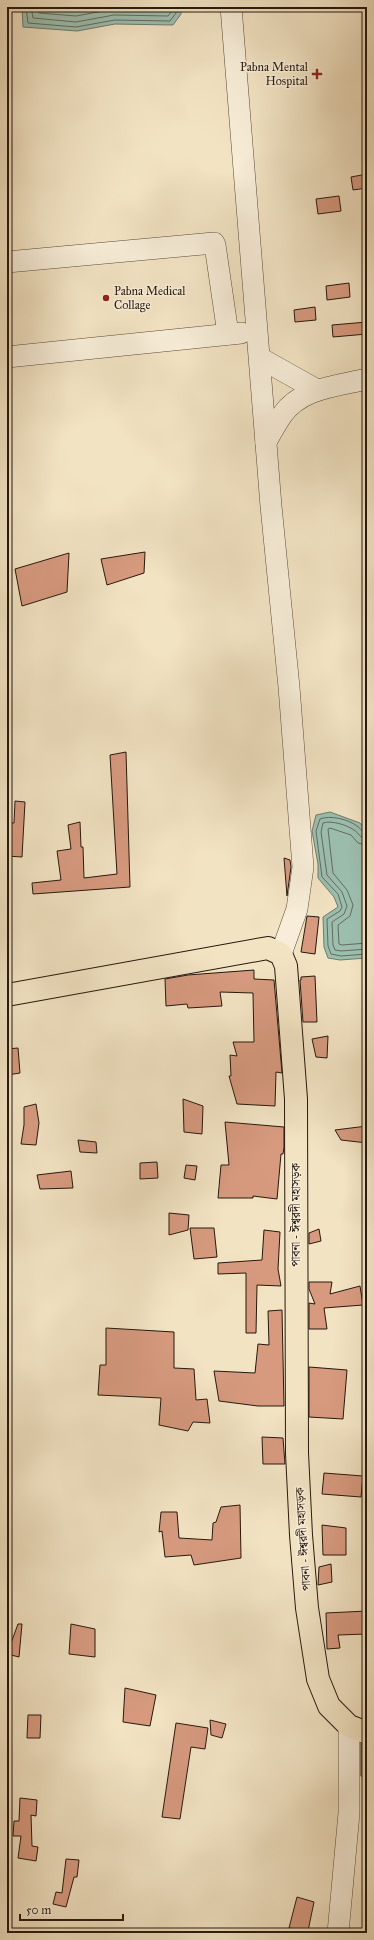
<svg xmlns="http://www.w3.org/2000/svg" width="374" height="1940" font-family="'IM FELL Great Primer','Noto Serif Bengali',serif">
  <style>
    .water { fill: #9cbeaf; stroke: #6d7c6f }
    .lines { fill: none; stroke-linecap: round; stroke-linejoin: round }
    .shore { stroke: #626b5e; stroke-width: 1 }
    .building { fill: #d79a7f; stroke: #27180e }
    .minor-casing { stroke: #5a4b3b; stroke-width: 22 }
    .major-casing { stroke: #27180e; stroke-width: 24 }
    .minor { stroke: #f7edd8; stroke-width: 21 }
    .major { stroke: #f2e3c3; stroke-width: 22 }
    .poi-dot { fill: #8f2418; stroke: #f7edd8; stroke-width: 1.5 }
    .labels { text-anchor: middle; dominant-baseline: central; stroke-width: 3; stroke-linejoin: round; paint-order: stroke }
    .poi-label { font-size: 12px; fill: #27180e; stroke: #f7edd8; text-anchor: end }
    .street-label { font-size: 12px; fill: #27180e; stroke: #f7edd8 }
  </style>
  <rect width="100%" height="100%" fill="#f2e3c3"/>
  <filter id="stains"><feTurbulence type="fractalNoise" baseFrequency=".005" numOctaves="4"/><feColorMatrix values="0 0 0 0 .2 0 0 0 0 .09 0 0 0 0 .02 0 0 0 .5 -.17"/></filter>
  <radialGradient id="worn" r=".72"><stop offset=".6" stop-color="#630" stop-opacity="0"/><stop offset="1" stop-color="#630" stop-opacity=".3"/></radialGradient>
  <g class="water">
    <path d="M22,7H181V14L173,25L115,24L77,31L23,27Z"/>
    <path d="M330,812L360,823L367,832V958L340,960L328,958L324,947L323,917L338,907L334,897L318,878V864L312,831L316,815Z"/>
  </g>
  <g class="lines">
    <g class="shore">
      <path d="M26,7L28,23L76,27L115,20L170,21L176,13L177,7"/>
      <path d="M31,7L33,18L76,22L114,15L168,16L172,11V7"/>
      <path d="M37,7L39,13L76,16L114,9L164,10L166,7"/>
      <path d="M367,834C361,833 362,829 357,826C348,819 330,815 320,819L316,831L322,877L338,894L342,907L340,911L327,919L328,946L331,954L341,956L367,954"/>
      <path d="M367,839C359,838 360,834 354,830C347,825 331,820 323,823L321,832L327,875L342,892L347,906L344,914L332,922L333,945L335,950L341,951L367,949"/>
      <path d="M367,845L358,843L351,835L330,828L328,829L333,873L347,890L353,905L350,916L338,925L339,944L342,945L367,943"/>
    </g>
  </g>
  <g class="building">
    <path d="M367,174V188L353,190L351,177Z"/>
    <path d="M339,196L341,211L318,214L316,199Z"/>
    <path d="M349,283L350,297L327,300L326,286Z"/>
    <path d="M315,307L316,320L295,322L294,310Z"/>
    <path d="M367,322V334L333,337L332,325Z"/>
    <path d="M145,552L144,573L107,585L101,559Z"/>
    <path d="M69,553L67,592L22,606L15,569Z"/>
    <path d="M126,752L130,887L33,894L32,883L61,880L57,851L71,849L68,825L80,822L81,847H83L84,878L117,874L110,755Z"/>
    <path d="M15,801L25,802L22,857L7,856V823H14Z"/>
    <path d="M284,858L290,860L291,867L287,896Z"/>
    <path d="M307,916L319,917L315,954L301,952Z"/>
    <path d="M254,970V979L274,980L282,1073L276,1072L275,1106L237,1104L229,1076H231L230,1055L237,1056L233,1042H254L253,993L220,992L222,1006L188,1008L187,1004L166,1006L165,979L188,975Z"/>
    <path d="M315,976L317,1022H303L300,980H301V977Z"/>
    <path d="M328,1036L327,1058L316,1057L312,1039Z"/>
    <path d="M18,1048L20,1073L7,1075V1049Z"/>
    <path d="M183,1099L203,1106L202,1134L184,1132Z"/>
    <path d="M36,1104L39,1123L36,1145L21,1144L24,1125V1107Z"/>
    <path d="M225,1122L284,1127V1147L283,1154H281L277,1199L253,1196V1198H218L221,1165H229Z"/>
    <path d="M367,1126V1143L341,1140L335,1130Z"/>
    <path d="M78,1140L96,1142L97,1153L80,1152Z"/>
    <path d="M157,1162L158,1178L140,1179V1163Z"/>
    <path d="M186,1165L197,1166L195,1180L184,1178Z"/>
    <path d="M71,1171L73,1188L40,1189L37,1175Z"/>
    <path d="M169,1213L189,1215L188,1230L169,1235Z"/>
    <path d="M190,1228H214L217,1257L194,1259Z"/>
    <path d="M319,1229L321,1241L309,1244V1233Z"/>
    <path d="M264,1230L280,1232L278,1269L281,1286L257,1285L256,1333H246V1273L218,1274V1263L262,1260Z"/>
    <path d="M309,1282H332L330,1294L360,1286L363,1305L324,1308L327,1329H309V1303L315,1304L309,1289Z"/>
    <path d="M282,1310L284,1406H258L219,1401L214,1371L255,1373L258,1344L269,1345L268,1311Z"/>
    <path d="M106,1328L174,1332V1368L194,1369L196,1400L207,1399L210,1423L193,1422L188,1431L159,1425L161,1398L98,1395L100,1365H106Z"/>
    <path d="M309,1367L347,1370L343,1419L309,1417Z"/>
    <path d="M262,1437L283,1438L285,1464H263Z"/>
    <path d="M324,1473L363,1476L361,1497L322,1494Z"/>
    <path d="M240,1505L241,1558L194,1565L191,1555L165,1557L162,1531L159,1532L161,1512H177L179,1538L212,1540L213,1523L216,1522L221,1507Z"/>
    <path d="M322,1525L346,1528V1555H323Z"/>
    <path d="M331,1564L332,1582L318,1585L319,1567Z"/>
    <path d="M367,1611V1634L338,1635L340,1648L327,1649L326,1613Z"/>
    <path d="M18,1624H22L19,1657L7,1654Z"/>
    <path d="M71,1624L95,1629V1657L69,1654Z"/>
    <path d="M125,1688L156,1695L150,1726L123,1722Z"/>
    <path d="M28,1715H41L40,1738H27Z"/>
    <path d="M210,1720L226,1724L222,1738L211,1735Z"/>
    <path d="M176,1723L208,1728L205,1749L191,1747L180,1819L162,1817Z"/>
    <path d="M361,1744L367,1745V1778L361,1776Z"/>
    <path d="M20,1798L37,1800L36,1816L31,1815L32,1846L38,1847L36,1861L18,1858L21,1836H13L14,1821H19Z"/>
    <path d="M66,1859L79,1860L77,1877H74L66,1907L53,1904L56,1892L62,1893Z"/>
    <path d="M297,1897L314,1902L308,1931L289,1928Z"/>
  </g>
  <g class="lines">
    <defs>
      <g id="minor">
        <path d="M231,7L271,506L289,687L303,867L297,909L281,954"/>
        <path d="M7,262L214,243L215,245L228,334"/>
        <path d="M7,357L241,333"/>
        <path d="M260,358L317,390"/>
        <path d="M266,442C271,433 276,424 282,415C301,388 337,386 367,379"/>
        <path d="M338,1933L349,1813V1726"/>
      </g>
      <path id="major" d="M7,995L268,948L281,954L286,966L296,1099L297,1453L301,1535L307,1608L318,1679L329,1706L349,1726L367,1733"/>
    </defs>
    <use href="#minor" class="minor-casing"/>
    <use href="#major" class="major-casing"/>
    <use href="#minor" class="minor"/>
    <use href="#major" class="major"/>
  </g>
  <g class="poi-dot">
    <path d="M315 68h4v4h4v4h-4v4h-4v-4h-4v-4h4z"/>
    <circle cx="106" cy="298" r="4"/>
  </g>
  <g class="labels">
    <g class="poi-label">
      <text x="308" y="67">Pabna Mental<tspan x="308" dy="14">Hospital</tspan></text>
      <text x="114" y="291" text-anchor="start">Pabna Medical<tspan x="114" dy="14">Collage</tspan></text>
    </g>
    <g class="street-label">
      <text transform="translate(296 1215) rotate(-90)">পাবনা - ঈশ্বরদী মহাসড়ক</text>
      <text transform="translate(303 1539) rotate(-94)">পাবনা - ঈশ্বরদী মহাসড়ক</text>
    </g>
  </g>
  <rect width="374" height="1940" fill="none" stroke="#f2e3c3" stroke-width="24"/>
  <rect x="8" y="8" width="358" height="1924" fill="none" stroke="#27180e" stroke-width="2"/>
  <rect x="12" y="12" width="350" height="1916" fill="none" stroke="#27180e"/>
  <path d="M20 1914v6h103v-6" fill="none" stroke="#27180e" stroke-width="2"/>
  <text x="26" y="1914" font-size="12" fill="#27180e" stroke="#f7edd8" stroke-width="3" paint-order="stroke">50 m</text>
  <rect width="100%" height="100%" filter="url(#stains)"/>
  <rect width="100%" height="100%" fill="url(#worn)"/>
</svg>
